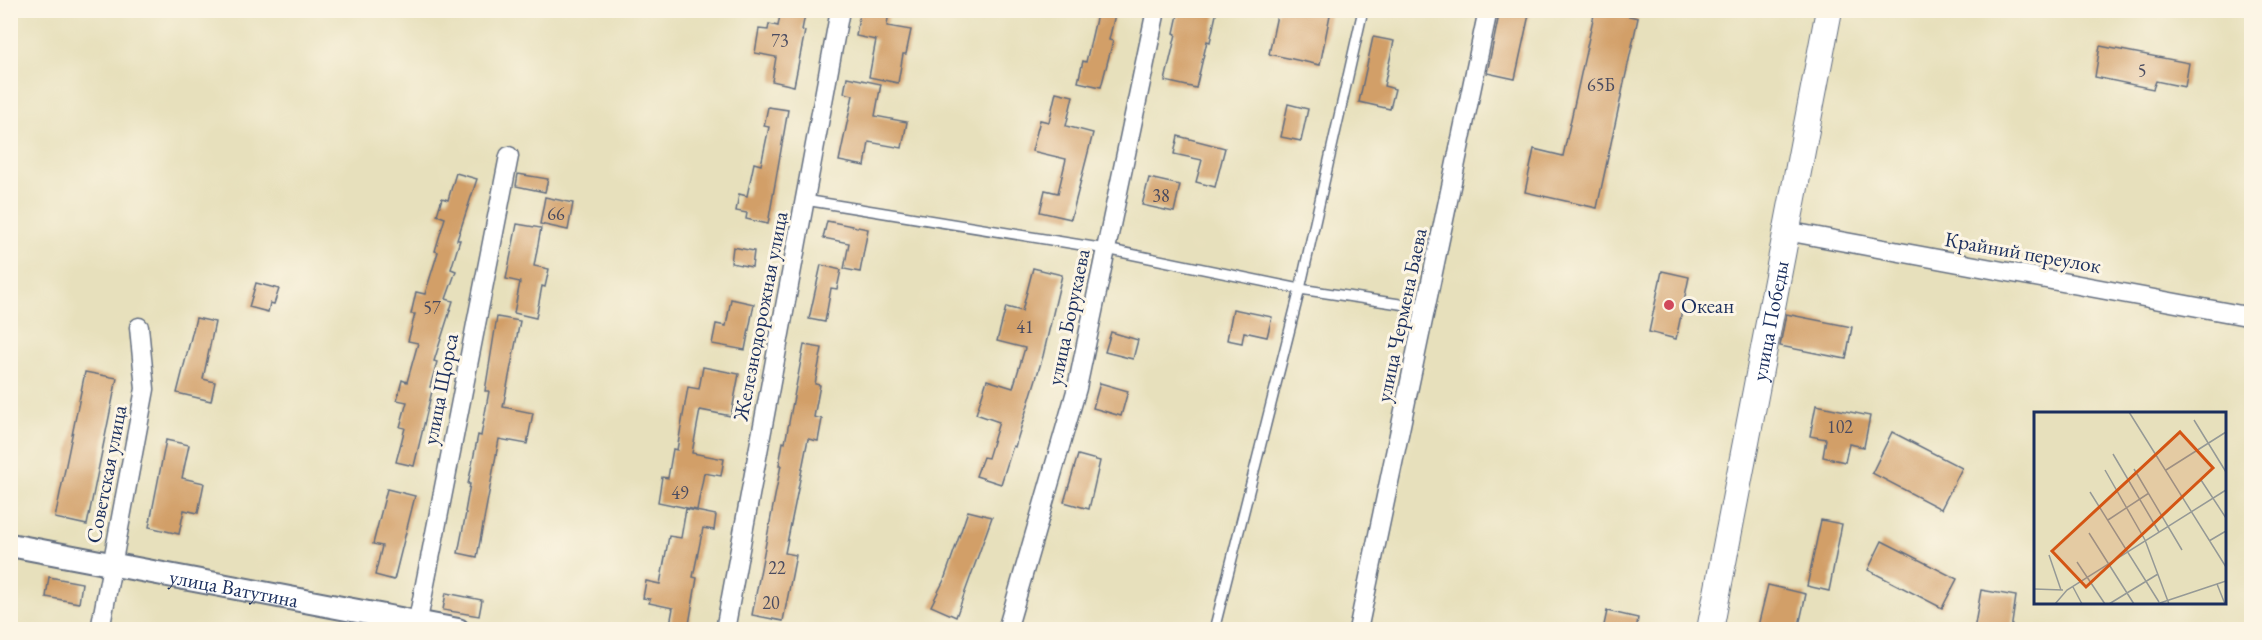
<svg xmlns="http://www.w3.org/2000/svg" width="2262" height="640" font-family="'EB Garamond',serif">
  <style>
    .building { fill: #d29f68 }
    .lines { fill: none; stroke-linecap: round; stroke-linejoin: round }
    .service-casing { stroke: #626d7f; stroke-width: 12 }
    .minor-casing { stroke: #626d7f; stroke-width: 21 }
    .tertiary-casing { stroke: #626d7f; stroke-width: 26 }
    .secondary-casing { stroke: #626d7f; stroke-width: 28 }
    .service { stroke: #fff; stroke-width: 9 }
    .minor { stroke: #fff; stroke-width: 18 }
    .tertiary { stroke: #fff; stroke-width: 22 }
    .secondary { stroke: #fff; stroke-width: 26 }
    .poi-dot { fill: #d1495b; stroke: #fcf5e5; stroke-width: 2 }
    .labels { text-anchor: middle; dominant-baseline: central; stroke-width: 6; stroke-linejoin: round; paint-order: stroke }
    .number-label { font-size: 18px; fill: #494b60 }
    .street-label { font-size: 21px; fill: #1b2f5e; stroke: #fcf5e5 }
    .poi-label { font-size: 21px; fill: #1b2f5e; stroke: #fcf5e5; text-anchor: start }
    .inset-road { fill: none; stroke: #959996; stroke-width: 1.5 }
    .view { fill: #d45514; fill-opacity: 0.15; stroke: #d45514; stroke-width: 3 }
    .inset-edge { fill: none; stroke: #1b2f5e; stroke-width: 3 }
  </style>
  <rect width="100%" height="100%" fill="#fcf5e5"/>
  <filter id="ink" filterUnits="userSpaceOnUse"><feTurbulence type="fractalNoise" baseFrequency=".0167" numOctaves="2"/><feDisplacementMap in="SourceGraphic" scale="12" xChannelSelector="R" yChannelSelector="G"/><feConvolveMatrix kernelMatrix="1 2 1 2 8 2 1 2 1" color-interpolation-filters="sRGB"/></filter>
  <filter id="wash" filterUnits="userSpaceOnUse"><feTurbulence type="fractalNoise" baseFrequency=".008" numOctaves="4" result="noise"/><feDisplacementMap in="SourceGraphic" scale="24" xChannelSelector="R" yChannelSelector="G"/><feGaussianBlur stdDeviation="1.35" result="paint"/><feColorMatrix in="noise" values="0 0 0 0 0 0 0 0 0 0 0 0 0 0 0 0 0 1.4 0 .05"/><feComposite in="paint" operator="in"/></filter>
  <g filter="url(#wash)">
    <rect width="100%" height="100%" fill="#e7e0bc"/>
    <g id="blocks">
      <g class="building">
        <path d="M781,10H806L802,30L805,31L794,86L772,81L776,57L755,53L759,29L768,30L769,24L778,26Z"/>
        <path d="M860,10H889L887,26L911,30L906,54H903L898,83L869,77L876,40L856,36Z"/>
        <path d="M1098,10H1116L1109,40L1113,41L1101,87L1078,82L1083,61L1086,62Z"/>
        <path d="M1179,10H1217L1210,42L1207,41L1196,88L1165,81L1176,34L1174,33Z"/>
        <path d="M1278,10H1308L1330,15L1320,65L1269,54Z"/>
        <path d="M1500,10H1530L1515,79L1487,73Z"/>
        <path d="M1595,10H1604L1638,18L1597,208L1525,192L1534,149L1563,156Z"/>
        <path d="M1373,37L1394,41L1384,86L1395,89L1390,109L1359,102Z"/>
        <path d="M2100,46L2189,63L2185,87L2156,81L2153,89L2095,77Z"/>
        <path d="M847,77L881,84L875,116L907,122L902,148L869,142L865,166L839,161L853,95L844,93Z"/>
        <path d="M1056,92L1073,96L1066,126L1093,133L1071,219L1040,212L1045,190L1058,193L1066,159L1032,151L1040,120L1049,122Z"/>
        <path d="M1288,104L1308,109L1301,141L1281,137Z"/>
        <path d="M768,107L788,110L768,224L746,219L747,213L736,211L739,194L747,196L754,163L761,165L769,127L764,126Z"/>
        <path d="M1178,136L1225,148L1215,187L1196,182L1202,160L1174,154Z"/>
        <path d="M456,173L477,179L457,240H460L451,269L456,271L446,299L453,301L434,361L437,362L430,387H433L414,466L396,462L405,428L400,427L407,402L397,400L402,380L407,382L418,343L408,341L415,314H411L416,292L425,294L438,252L435,251L445,218L437,215L442,198L448,200Z"/>
        <path d="M518,174L548,179L545,192L516,186Z"/>
        <path d="M1149,178L1180,185L1174,212L1142,205Z"/>
        <path d="M545,197L573,203L568,230L540,224Z"/>
        <path d="M827,221L868,229L860,272L844,269L849,243L823,238Z"/>
        <path d="M517,224L541,228L534,266L549,269L545,287L542,286L536,318L514,313L520,282L506,279Z"/>
        <path d="M733,247L754,251L752,267L731,263Z"/>
        <path d="M821,265L841,270L837,289L831,288L825,322L809,319Z"/>
        <path d="M1033,268L1062,275L1043,356L1015,447L1013,446L1001,484L976,476L983,457L988,458L999,422L976,414L987,380L1013,388L1025,348L997,341L1006,307L1022,311Z"/>
        <path d="M1662,271L1689,277L1676,339L1649,332Z"/>
        <path d="M256,283L279,289L274,304L270,303L268,312L249,307Z"/>
        <path d="M731,299L754,304L745,350L712,344L716,324L726,326Z"/>
        <path d="M1233,309L1272,317L1267,337L1244,332L1242,343L1227,340Z"/>
        <path d="M1786,314L1852,327L1846,359L1780,346Z"/>
        <path d="M497,317L520,321L503,407L533,413L527,444L499,439L477,557L458,553L466,513L465,512L470,484H468L478,435L481,436L489,391H485Z"/>
        <path d="M196,318L215,322L203,379L215,382L211,401L177,393Z"/>
        <path d="M1111,332L1138,340L1133,359L1105,352Z"/>
        <path d="M804,345L822,348L815,384L820,385L814,417L822,419L818,441L808,439L795,504L785,553L796,555L783,621L752,615L781,465H779L783,442L785,443Z"/>
        <path d="M703,367L739,374L731,416L700,410L692,453L724,459L721,476L704,473L697,510L658,502L662,477L668,478L673,449L677,450L688,387L699,389Z"/>
        <path d="M85,372L117,378L87,525L55,518Z"/>
        <path d="M1100,383L1128,391L1121,416L1093,408Z"/>
        <path d="M1816,405L1870,416L1864,447L1849,444L1845,462L1823,457L1826,439L1810,436Z"/>
        <path d="M1892,432L1962,468L1941,509L1872,473Z"/>
        <path d="M166,440L189,445L182,478L204,483L198,513L184,510L179,534L149,527Z"/>
        <path d="M1078,455L1100,461L1089,509L1064,502Z"/>
        <path d="M387,489L415,496L394,580L375,575L382,546L373,544Z"/>
        <path d="M686,509L716,515L714,530L703,528L693,577L697,578L688,630H669L673,608L649,603L650,599L643,598L646,581L660,584L669,536L681,538Z"/>
        <path d="M968,511L992,517L956,617L931,606L944,580Z"/>
        <path d="M1821,520L1842,524L1829,591L1807,586Z"/>
        <path d="M1882,541L1957,579L1942,608L1868,570Z"/>
        <path d="M49,577L82,583L79,603L46,597Z"/>
        <path d="M1768,585L1806,594L1798,630H1757Z"/>
        <path d="M1981,590L2016,596L2011,630H1974Z"/>
        <path d="M446,593L482,600L479,616L443,610Z"/>
        <path d="M1607,611L1638,618L1636,630H1603Z"/>
      </g>
    </g>
  </g>
  <g filter="url(#ink)">
    <use href="#blocks" fill-opacity="0" stroke="#626d7f" stroke-width="1.5"/>
    <g class="lines">
      <defs>
        <g id="service">
          <path d="M805,200L1106,249L1300,289L1426,308"/>
          <path d="M1214,630L1300,289L1363,10"/>
        </g>
        <g id="minor">
          <path d="M1786,231L2252,317"/>
          <path d="M100,630L145,389L139,327"/>
          <path d="M416,630L509,156"/>
          <path d="M725,630L840,10"/>
          <path d="M1007,630L1077,388L1156,10"/>
          <path d="M1358,630L1488,10"/>
        </g>
        <g id="tertiary">
          <path id="s1" d="M10,545L458,630"/>
        </g>
        <g id="secondary">
          <path id="s2" d="M1710,630L1829,10"/>
        </g>
      </defs>
      <use href="#service" class="service-casing"/>
      <use href="#minor" class="minor-casing"/>
      <use href="#tertiary" class="tertiary-casing"/>
      <use href="#secondary" class="secondary-casing"/>
      <use href="#service" class="service"/>
      <use href="#minor" class="minor"/>
      <use href="#tertiary" class="tertiary"/>
      <use href="#secondary" class="secondary"/>
    </g>
  </g>
  <circle class="poi-dot" cx="1669" cy="305" r="6"/>
  <g class="labels">
    <g class="number-label">
      <text x="780" y="40">73</text>
      <text x="2142" y="70">5</text>
      <text x="1601" y="84">65Б</text>
      <text x="1161" y="195">38</text>
      <text x="556" y="213">66</text>
      <text x="432" y="307">57</text>
      <text x="1025" y="326">41</text>
      <text x="1840" y="426">102</text>
      <text x="680" y="492">49</text>
      <text x="777" y="567">22</text>
      <text x="771" y="602">20</text>
    </g>
    <g class="street-label">
      <text transform="translate(2023 252) rotate(10)">Крайний переулок</text>
      <text transform="translate(1401 315) rotate(-78)">улица Чермена Баева</text>
      <text transform="translate(760 316) rotate(-79)">Железнодорожная улица</text>
      <text transform="translate(1068 317) rotate(-78)">улица Борукаева</text>
      <text stroke="none"><textPath href="#s2" startOffset="315">улица Победы</textPath></text>
      <text transform="translate(440 389) rotate(-79)">улица Щорса</text>
      <text transform="translate(106 474) rotate(-79)">Советская улица</text>
      <text stroke="none"><textPath href="#s1" startOffset="228">улица Ватутина</textPath></text>
    </g>
    <g class="poi-label">
      <text x="1681" y="305">Океан</text>
    </g>
  </g>
  <g transform="translate(2034 412)">
    <rect width="192" height="192" fill="#e7e0bc"/>
    <path class="inset-road" d="M95,0L192,155M160,8L192,60M79,42L125,120M100,57L148,138M71,58L111,128L135,192M132,58L192,20M167,68L192,106M56,80L125,190M74,108L115,81M55,121L100,192M175,129L192,119M15,143L27,178M43,150L71,192M183,172L191,192M39,175L48,192M0,177L29,178M21,192L33,178L192,78M75,192L124,162M123,192L192,169"/>
    <path class="view" d="M146,20L179,56L52,175L18,139Z"/>
    <rect width="192" height="192" class="inset-edge"/>
  </g>
  <rect width="2262" height="640" fill="none" stroke="#fcf5e5" stroke-width="36"/>
</svg>
